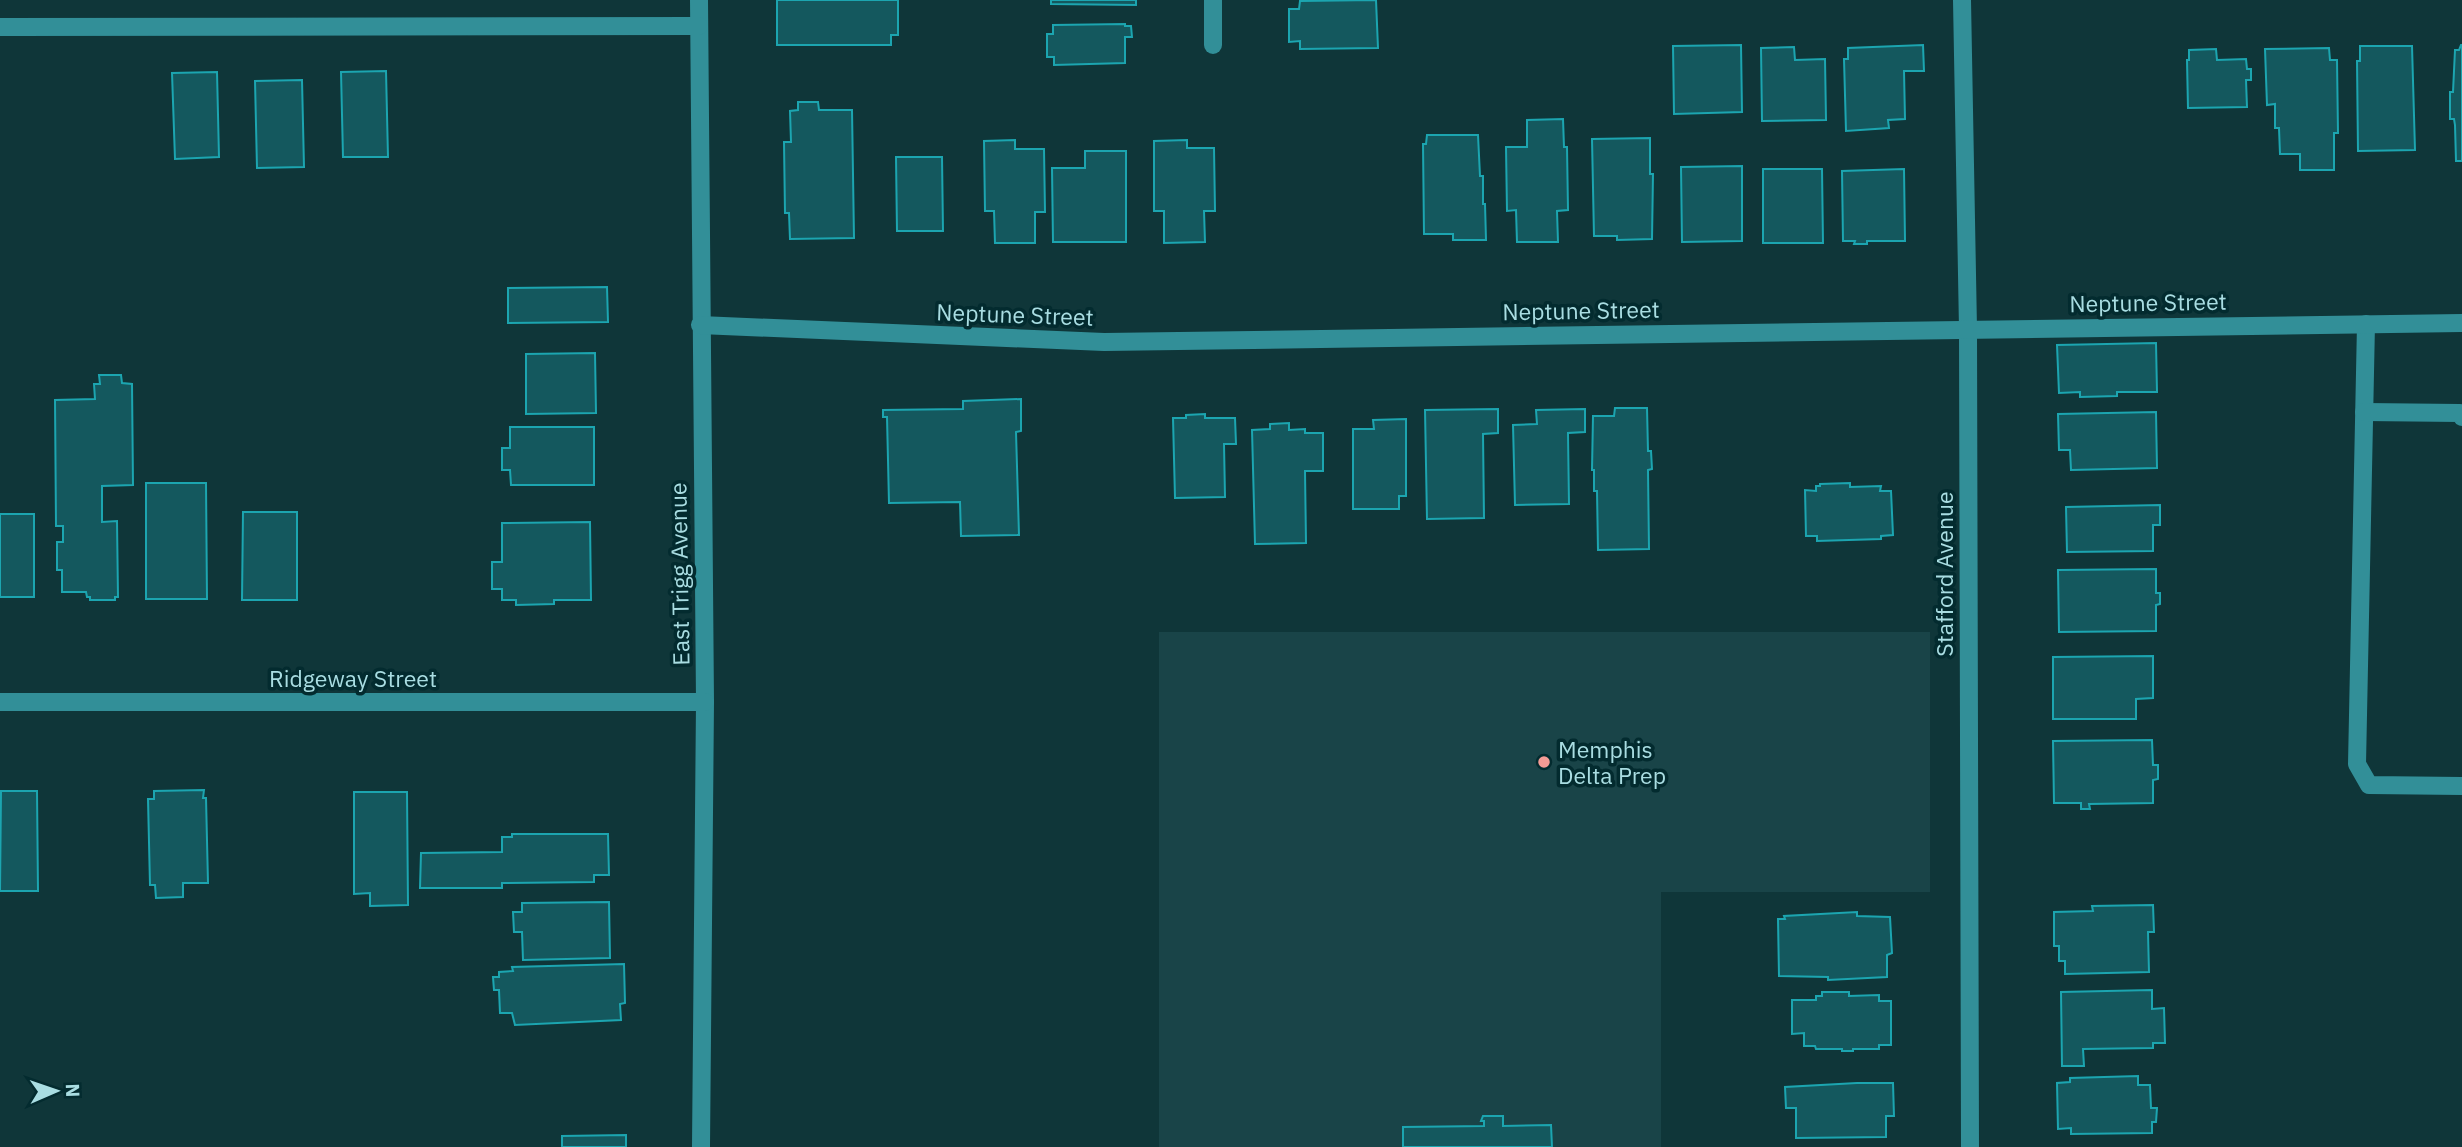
<svg xmlns="http://www.w3.org/2000/svg" width="2462" height="1147" font-family="'IBM Plex Sans',sans-serif">
  <style>
    .built { fill: #194448 }
    .building { fill: #14585e; stroke: #1ca5b0; stroke-width: 2 }
    .lines { fill: none; stroke-linecap: round; stroke-linejoin: round }
    .minor { stroke: #328f98; stroke-width: 18 }
    .poi-dot { fill: #f59c96; stroke: #032b2f; stroke-width: 2.5 }
    .labels { text-anchor: middle; dominant-baseline: central; stroke-width: 7; stroke-linejoin: round; paint-order: stroke }
    .street-label { font-size: 23px; fill: #a9dde2; stroke: #032b2f }
    .poi-label { font-size: 23px; fill: #a9dde2; stroke: #032b2f; text-anchor: start }
  </style>
  <rect width="100%" height="100%" fill="#0f3639"/>
  <path class="built" d="M1159,632H1930V892H1661V1147H1159Z"/>
  <g class="building">
    <path d="M777,0H898V35H891V45H777Z"/>
    <path d="M1051,0H1136V5L1051,4Z"/>
    <path d="M1376,0L1378,48L1300,49V41L1289,42V9H1299L1300,1Z"/>
    <path d="M1125,24V26H1131L1132,37H1125V63L1054,65V57H1047V34H1053V25Z"/>
    <path d="M1741,45L1742,112L1674,114L1673,46Z"/>
    <path d="M1923,45L1924,71H1904L1905,119L1888,120L1889,128L1846,131L1844,59H1848V48Z"/>
    <path d="M2461,45H2462V161H2456L2455,125L2454,119H2450V92H2453L2455,50H2459Z"/>
    <path d="M2360,46H2412L2415,150L2358,151L2357,61H2360Z"/>
    <path d="M1794,47L1795,60L1825,59L1826,120L1762,121L1761,48Z"/>
    <path d="M2329,48L2330,60H2337L2338,133H2334V170H2300V154H2280L2279,128H2275V104L2267,105L2265,49Z"/>
    <path d="M2216,49L2217,60L2246,59L2247,69H2251V80H2246L2247,107L2188,108L2187,60H2189V50Z"/>
    <path d="M386,71L388,157H343L341,72Z"/>
    <path d="M217,72L219,157L175,159L172,73Z"/>
    <path d="M302,80L304,167L257,168L255,81Z"/>
    <path d="M798,102H818L819,110H852L854,238L790,239L789,213H785L784,142H791L790,111L798,110Z"/>
    <path d="M1563,119L1564,147H1567L1568,210L1557,211L1558,242H1517L1516,210L1507,211L1506,147H1527V120Z"/>
    <path d="M1427,135H1478L1480,176H1483V204H1485L1486,240H1453V234H1424L1423,144H1426Z"/>
    <path d="M1650,138V174H1653L1652,239L1617,240V236H1594L1592,139Z"/>
    <path d="M1015,140V149H1044L1045,212H1035V243H995L994,211H985L984,141Z"/>
    <path d="M1187,140V148H1214L1215,211H1204L1205,242L1164,243V211H1154V141Z"/>
    <path d="M1085,151H1126V242H1053L1052,168H1085Z"/>
    <path d="M896,157H942L943,231H897Z"/>
    <path d="M1742,166V241L1682,242L1681,167Z"/>
    <path d="M1763,169H1822L1823,243H1763Z"/>
    <path d="M1904,169L1905,241H1867V244H1854L1855,241H1843L1842,171Z"/>
    <path d="M607,287L608,322L508,323V288Z"/>
    <path d="M2156,343L2157,392H2117V396L2080,397V392L2059,393L2057,345Z"/>
    <path d="M595,353L596,413L526,414V354Z"/>
    <path d="M99,375H121L122,383L132,384L133,485L102,486V522L117,521L118,597H115V600H90V597H87L86,592H62V570H57V542H63V526H56L55,400L95,399L94,384H100Z"/>
    <path d="M1021,399V431L1016,432L1019,535L961,536L960,502L889,503L887,417H883V410L963,409V401Z"/>
    <path d="M1615,408H1647L1648,451H1651L1652,469L1648,470L1649,549L1598,550L1597,491H1594V470H1592L1593,416H1614Z"/>
    <path d="M1498,409V433L1483,434L1484,518L1427,519L1425,410Z"/>
    <path d="M1585,409V432L1568,433L1569,504L1515,505L1513,425L1537,424L1536,410Z"/>
    <path d="M2156,412L2157,468L2071,470L2070,450H2059L2058,414Z"/>
    <path d="M1205,414V418H1235L1236,444H1224L1225,497L1175,498L1173,418H1186V415Z"/>
    <path d="M1406,419V496H1399V509H1353V429H1374L1373,420Z"/>
    <path d="M1289,423V430L1305,429V433H1323V471H1305L1306,543L1255,544L1252,430L1270,429V424Z"/>
    <path d="M510,427H594V485H511L510,470H502V448H510Z"/>
    <path d="M146,483H206L207,599H146Z"/>
    <path d="M1850,483V487L1881,486L1880,491H1891L1893,535L1881,536V539L1817,541V536H1806L1805,490L1816,491V486H1820V484Z"/>
    <path d="M2160,505V525H2153V551L2067,552L2066,507Z"/>
    <path d="M243,512H297V600H242Z"/>
    <rect x="0" y="514" width="34" height="83"/>
    <path d="M590,522L591,600H554V604L516,605V600H502V589H492V562H502V523Z"/>
    <path d="M2156,569V593H2160V604L2156,605V631L2059,632L2058,570Z"/>
    <path d="M2153,656V698L2136,699V719H2053V657Z"/>
    <path d="M2152,740L2153,765H2158V779L2153,780V803L2089,804L2090,809H2081V803H2054L2053,741Z"/>
    <path d="M204,790L203,798H206L208,883H183V897L156,898L155,885H150L148,799H154V791Z"/>
    <path d="M1,791H37L38,891H0Z"/>
    <path d="M354,792H407L408,905L370,906V893L354,894Z"/>
    <path d="M512,834H608L609,875H594V882L502,883V888H420L421,853L502,852V837H512Z"/>
    <path d="M609,902L610,958L523,960L522,932H514L513,912H522V903Z"/>
    <path d="M2153,905L2154,932H2148L2149,972L2065,974V961H2059V946H2054V912L2093,911L2092,906Z"/>
    <path d="M1857,912V916L1890,917L1892,953L1887,955V977L1828,980V977L1779,976L1778,919H1785L1784,916Z"/>
    <path d="M624,964L625,1003L620,1004L621,1020L515,1025L512,1013H500L499,990H494L493,977H499V972L513,971L512,967Z"/>
    <path d="M2152,990V1009L2164,1008L2165,1043H2153V1048L2083,1049L2084,1066H2062L2061,992Z"/>
    <path d="M1822,992H1849V996L1879,995V1001H1891V1045H1879V1049H1853V1051H1842V1049H1816L1815,1046H1804V1033L1792,1034V1000H1816V996H1822Z"/>
    <path d="M2138,1076V1085H2150L2151,1108H2157L2156,1122H2152V1133L2071,1134V1128L2058,1129L2057,1083L2070,1082V1078Z"/>
    <path d="M1857,1083H1893L1894,1116H1886V1137L1796,1138V1108H1786L1785,1087Z"/>
    <path d="M1483,1116H1503V1126L1551,1125L1552,1147H1403V1127L1484,1126V1121H1481Z"/>
    <path d="M626,1135V1147H562V1136Z"/>
  </g>
  <g class="lines">
    <g class="minor">
      <path d="M699,0L705,702L701,1147"/>
      <path d="M1213,0V45"/>
      <path d="M1962,0L1968,329L1970,1147"/>
      <path d="M0,27L699,26"/>
      <path d="M2366,324L2357,764L2369,785L2462,786"/>
      <path d="M700,325L1104,342L2462,323"/>
      <path d="M2364,412L2460,413L2462,417"/>
      <path d="M0,702H705"/>
    </g>
  </g>
  <circle class="poi-dot" cx="1544" cy="762" r="7"/>
  <g class="labels">
    <g class="street-label">
      <text transform="translate(2148 302) rotate(-1)">Neptune Street</text>
      <text transform="translate(1581 310) rotate(-1)">Neptune Street</text>
      <text transform="translate(1015 314) rotate(2)">Neptune Street</text>
      <text transform="translate(679 574) rotate(-91)">East Trigg Avenue</text>
      <text transform="translate(1944 574) rotate(-90)">Stafford Avenue</text>
      <text x="353" y="678">Ridgeway Street</text>
    </g>
    <g class="poi-label">
      <text x="1558" y="749">Memphis<tspan x="1558" dy="26">Delta Prep</tspan></text>
    </g>
  </g>
  <g transform="translate(56 1091) rotate(88)" stroke="#032b2f" stroke-width="5" paint-order="stroke">
  <path d="M0-5L12 26L0 18L-12 26Z" fill="#a9dde2"/>
  <text y="-10" font-size="19" font-weight="bold" text-anchor="middle" fill="#a9dde2">N</text>
  </g>
</svg>
